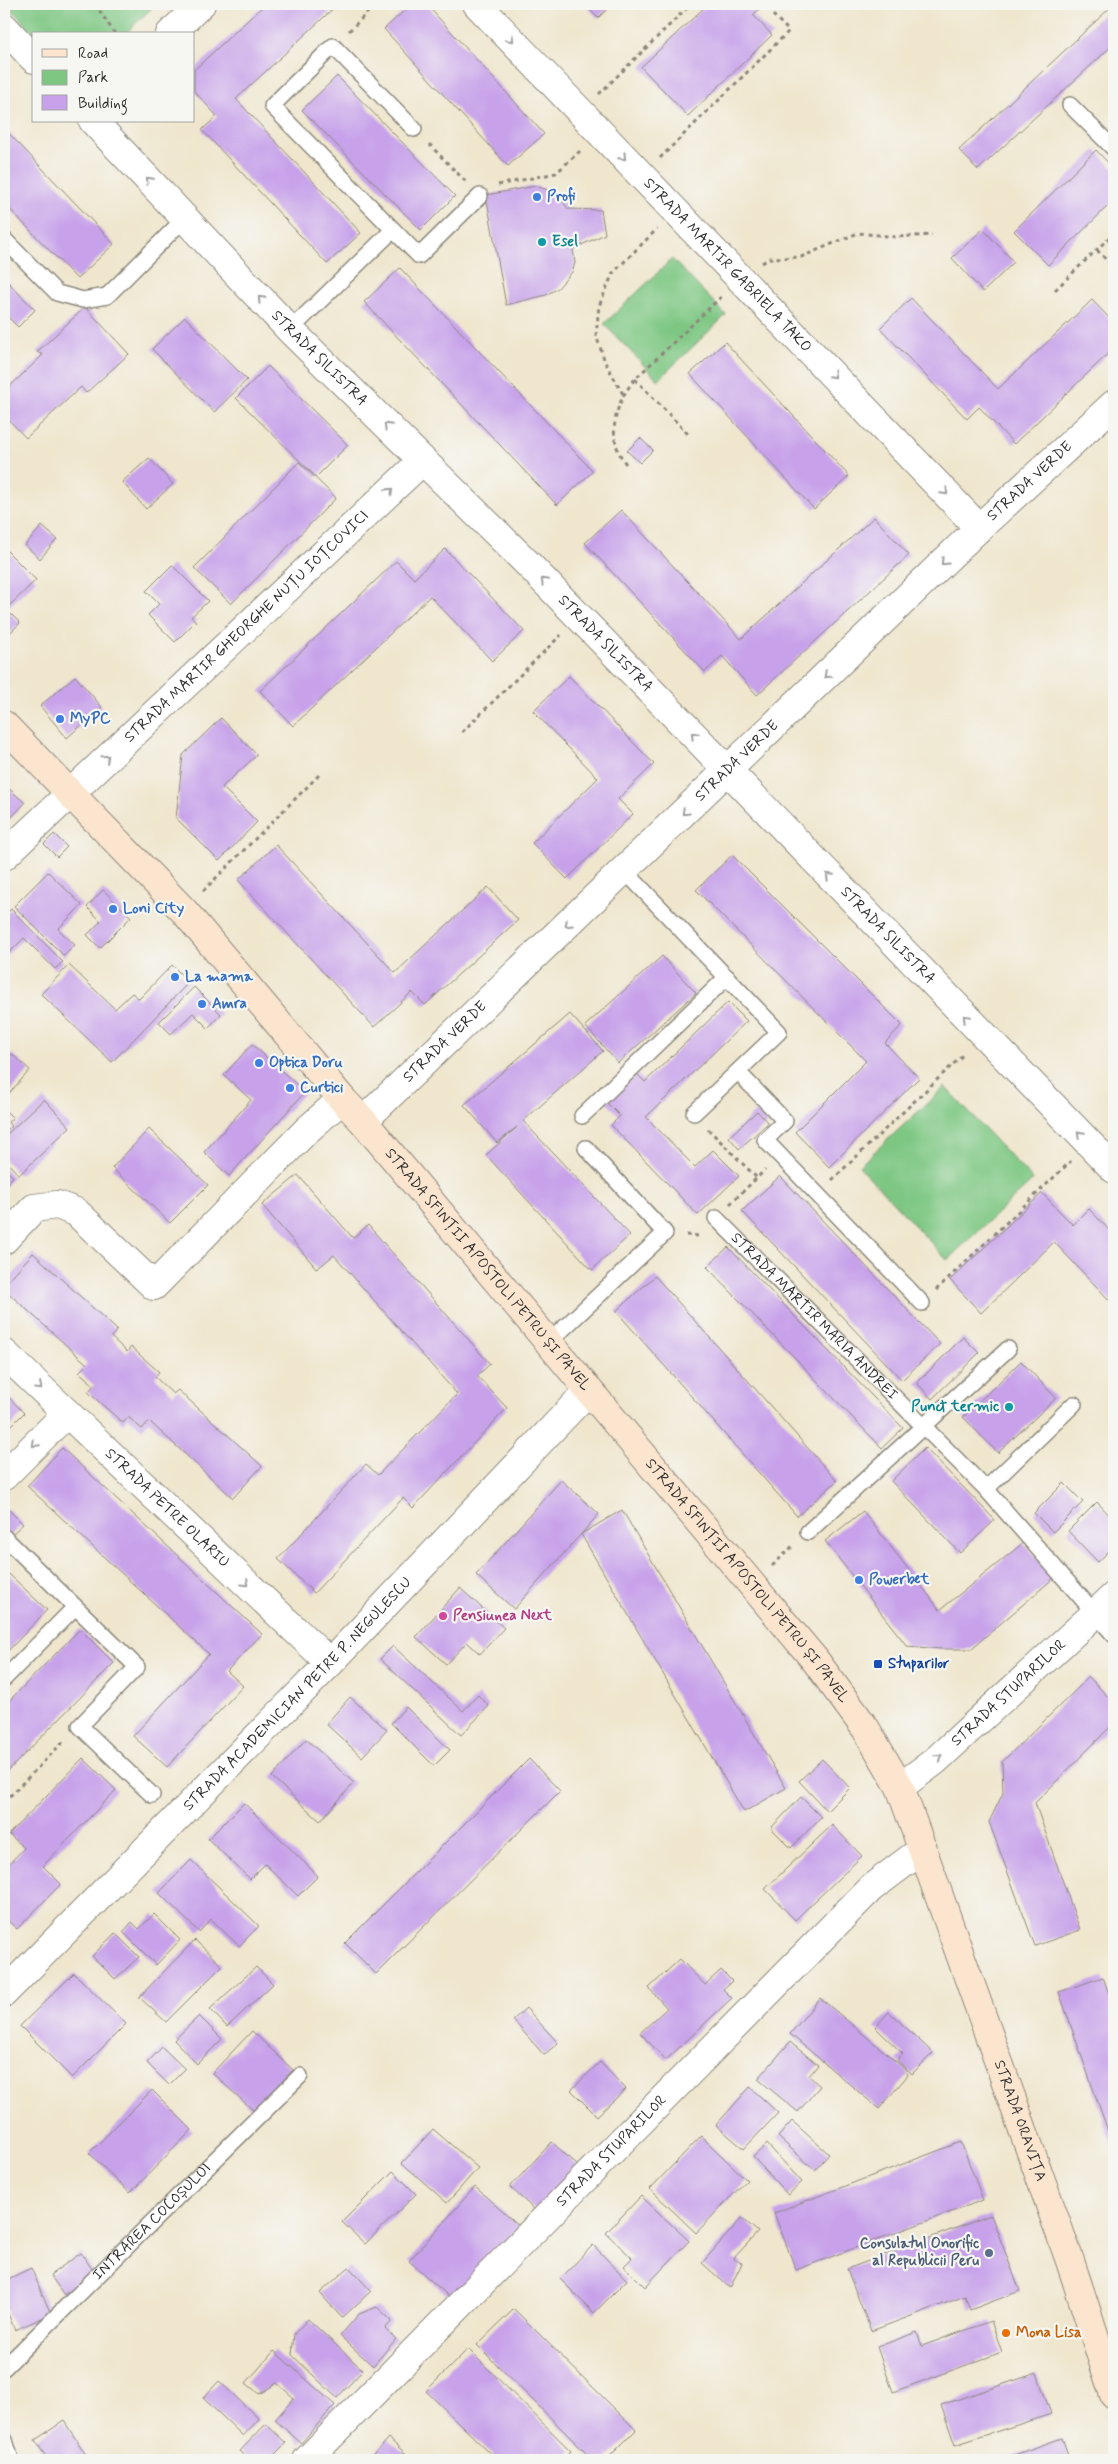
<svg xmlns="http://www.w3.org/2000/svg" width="1118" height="2464" font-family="Mynerve,sans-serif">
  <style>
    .green { fill: #7ec783; stroke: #547957 }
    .building { fill: #c7a2ea }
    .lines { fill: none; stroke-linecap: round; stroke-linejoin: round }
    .service-casing { stroke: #8d887c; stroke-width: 18 }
    .minor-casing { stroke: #8d887c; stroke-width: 30 }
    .secondary-casing { stroke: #8d887c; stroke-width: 30 }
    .path { stroke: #8d887c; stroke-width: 3; stroke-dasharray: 4 4; stroke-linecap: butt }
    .service { stroke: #fff; stroke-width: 15 }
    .minor { stroke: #fff; stroke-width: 28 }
    .secondary { stroke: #fbe5cf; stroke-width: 28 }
    .oneway { stroke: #a0a0a0 }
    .shop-dot { fill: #3f7fe0; stroke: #f6f6f2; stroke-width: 2 }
    .culture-dot { fill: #0f9aa8; stroke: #f6f6f2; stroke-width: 2 }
    .hotel-dot { fill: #d1479c; stroke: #f6f6f2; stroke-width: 2 }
    .transit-dot { fill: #1a4fb4; stroke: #f6f6f2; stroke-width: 2 }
    .service-dot { fill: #5c6f8a; stroke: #f6f6f2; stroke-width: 2 }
    .food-dot { fill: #e8710a; stroke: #f6f6f2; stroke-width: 2 }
    .labels { text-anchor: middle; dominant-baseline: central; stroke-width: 4.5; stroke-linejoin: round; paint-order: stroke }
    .shop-label { font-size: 15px; font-weight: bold; fill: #366cbe; stroke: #f6f6f2; text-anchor: start }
    .culture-label { font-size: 15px; font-weight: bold; fill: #0d838f; stroke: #f6f6f2; text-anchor: start }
    .street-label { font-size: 15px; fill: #2b2b2b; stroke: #f6f6f2 }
    .hotel-label { font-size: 15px; font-weight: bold; fill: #b23c85; stroke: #f6f6f2; text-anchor: start }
    .transit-label { font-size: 15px; font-weight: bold; fill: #164399; stroke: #f6f6f2; text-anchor: start }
    .service-label { font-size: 15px; font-weight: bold; fill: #4e5e75; stroke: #f6f6f2; text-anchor: end }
    .food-label { font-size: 15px; font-weight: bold; fill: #c56008; stroke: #f6f6f2; text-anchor: start }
  </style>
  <rect width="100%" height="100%" fill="#f6f6f2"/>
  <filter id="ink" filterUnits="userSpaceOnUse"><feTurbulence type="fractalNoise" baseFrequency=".02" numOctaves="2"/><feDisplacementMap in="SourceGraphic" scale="10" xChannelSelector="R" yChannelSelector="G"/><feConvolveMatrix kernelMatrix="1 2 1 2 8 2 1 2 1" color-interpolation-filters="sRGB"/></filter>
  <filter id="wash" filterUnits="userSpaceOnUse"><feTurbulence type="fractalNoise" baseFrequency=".0096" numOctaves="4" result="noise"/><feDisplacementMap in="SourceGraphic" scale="20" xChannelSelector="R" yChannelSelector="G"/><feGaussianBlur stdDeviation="1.12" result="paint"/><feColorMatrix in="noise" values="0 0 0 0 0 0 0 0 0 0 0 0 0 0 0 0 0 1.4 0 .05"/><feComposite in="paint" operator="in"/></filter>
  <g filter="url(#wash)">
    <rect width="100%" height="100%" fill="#efe6cd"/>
    <g class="green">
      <path d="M7,4H156L125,34H34Z"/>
      <path d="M672,259L726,315L658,380L604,324Z"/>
      <path d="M945,1087L1033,1180L947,1260L859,1166Z"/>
    </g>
    <g id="blocks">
      <g class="building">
        <path d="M265,4H338L236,99L361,233L327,264L202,130L217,116L194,91V70Z"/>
        <path d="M412,4H426L544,134L508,166L384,29Z"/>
        <path d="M584,4H613L598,18Z"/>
        <path d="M708,4H765L753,15L772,35L688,116L641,67Z"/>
        <path d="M1114,4V44L978,170L959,150Z"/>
        <path d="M337,76L455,196L421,230L302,110Z"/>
        <path d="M4,128L114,244L77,279L4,203Z"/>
        <path d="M1096,150L1114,169V200L1048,265L1014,231Z"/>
        <path d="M535,186L558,193L568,209L601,210L605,234L573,249L575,263L572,272L558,288L546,295L506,305L486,195Z"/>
        <path d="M983,229L1014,262L983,292L952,258Z"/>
        <path d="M400,268L593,471L557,505L364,302Z"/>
        <path d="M4,278L35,310L18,327L4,313Z"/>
        <path d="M911,298L998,389L1092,300L1114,323V348L1014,444L979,407L967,419L880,328Z"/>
        <path d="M85,307L129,354L86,393L81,387L26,438L4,415V392L43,355L37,352Z"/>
        <path d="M185,317L247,380L214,412L152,349Z"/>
        <path d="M725,342L849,476L814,509L690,374Z"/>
        <path d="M268,366L348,445L316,477L236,398Z"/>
        <path d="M640,438L653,450L640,463L627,451Z"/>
        <path d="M149,458L173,484L146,509L122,482Z"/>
        <path d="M299,462L336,498L231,604L194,568Z"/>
        <path d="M621,510L741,639L874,517L909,555L757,695L722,656L705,672L585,543Z"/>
        <path d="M42,526L57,539L40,559L25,545Z"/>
        <path d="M4,548L36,580L6,609L20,623L4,639Z"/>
        <path d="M445,549L524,631L492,661L430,596L293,726L260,691L396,561L414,579Z"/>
        <path d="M172,565L208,601L191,617L196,621L175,642L148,615L159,604L146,591Z"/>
        <path d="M75,676L102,707L67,738L40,706Z"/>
        <path d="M569,676L654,764L618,799L633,814L567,879L532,843L598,778L533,711Z"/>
        <path d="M221,718L257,755L222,787L257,822L219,861L176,818L183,755Z"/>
        <path d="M4,784L25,803L7,822L4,818Z"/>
        <path d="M54,834L67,847L57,857L44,844Z"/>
        <path d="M276,845L395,973L488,887L518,920L425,1005L412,992L374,1027L238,880Z"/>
        <path d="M732,855L902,1025L885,1043L919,1078L829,1167L795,1132L866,1061L696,890Z"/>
        <path d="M48,872L82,905L58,929L75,945L64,956L14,906Z"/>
        <path d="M103,890L131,917L100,948L87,935L101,921L87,907Z"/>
        <path d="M11,909L63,962L55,969L24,938L4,958V916Z"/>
        <path d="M662,956L696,993L618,1063L585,1026Z"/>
        <path d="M69,965L115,1009L132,993L139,999L172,965L189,982L112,1062L41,994Z"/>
        <path d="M194,987L221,1014L208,1028L193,1013L171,1034L159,1022Z"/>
        <path d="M728,1002L747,1021L646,1117L695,1167L713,1150L739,1176L698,1215L611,1125L620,1116L606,1102L636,1073L645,1082Z"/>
        <path d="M570,1014L603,1051L523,1121L630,1235L592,1270L486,1155L517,1127L497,1143L464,1105Z"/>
        <path d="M252,1044L305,1092L229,1176L204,1152L251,1100L224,1075Z"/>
        <path d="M12,1054L30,1070L4,1099V1063Z"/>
        <path d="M44,1099L70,1127L19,1175L4,1159V1137Z"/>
        <path d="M4,1109L13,1118L8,1122L11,1126L4,1133Z"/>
        <path d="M757,1111L768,1123L739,1149L729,1137Z"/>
        <path d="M149,1129L208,1185L170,1223L112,1168Z"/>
        <path d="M4,1168L13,1177L4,1187Z"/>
        <path d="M298,1175L353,1238L368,1225L490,1364L477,1376L507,1408L413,1508L403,1498L314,1593L278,1559L366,1464L378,1475L457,1394L334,1255L317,1269L262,1205Z"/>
        <path d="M780,1176L940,1344L902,1380L742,1211Z"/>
        <path d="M1042,1193L1073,1225L1089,1209L1114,1235V1305L1054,1242L981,1313L950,1280Z"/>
        <path d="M728,1247L903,1428L882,1448L707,1267Z"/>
        <path d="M33,1253L117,1330L111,1337L127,1352L131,1347L159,1372L155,1377L173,1394L178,1390L262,1466L233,1498L149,1421L142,1429L128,1417L123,1423L88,1392L94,1385L79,1372L87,1364L4,1289V1285Z"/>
        <path d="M655,1276L837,1481L797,1516L616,1311Z"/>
        <path d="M963,1337L979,1353L932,1399L917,1383Z"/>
        <path d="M1021,1361L1056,1398L998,1453L963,1417Z"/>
        <path d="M4,1392L24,1413L4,1433Z"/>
        <path d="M62,1448L262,1634L227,1671L243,1686L167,1767L133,1736L209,1654L27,1486Z"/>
        <path d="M925,1448L995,1520L960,1553L891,1481Z"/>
        <path d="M561,1480L599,1514L514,1609L476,1575Z"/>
        <path d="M1064,1483L1083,1502L1053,1532L1034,1513Z"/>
        <path d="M1097,1502L1114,1520V1546L1098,1562L1068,1531Z"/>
        <path d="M8,1509L23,1524L10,1536L4,1530V1513Z"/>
        <path d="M622,1510L786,1788L744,1812L581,1534Z"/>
        <path d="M863,1511L940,1610L1023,1543L1055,1577L971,1649H941L907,1646L825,1541Z"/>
        <path d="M9,1574L47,1610L4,1655V1580Z"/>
        <path d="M460,1588L504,1628L480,1654L467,1642L446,1664L416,1637Z"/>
        <path d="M80,1629L114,1663L4,1775V1706Z"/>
        <path d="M393,1646L463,1711L478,1695L489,1706L461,1735L380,1659Z"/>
        <path d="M1089,1677L1114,1703V1723L1035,1803L1080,1930L1035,1946L989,1822L1003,1793L1002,1762Z"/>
        <path d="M350,1697L387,1730L362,1757L326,1724Z"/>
        <path d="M406,1707L450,1750L434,1766L391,1723Z"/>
        <path d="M306,1739L354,1783L320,1821L272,1777Z"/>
        <path d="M83,1758L116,1790L43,1866L61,1884L17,1929L4,1917V1869L24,1848L9,1834Z"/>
        <path d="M529,1759L560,1791L376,1974L345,1943Z"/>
        <path d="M822,1759L850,1788L827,1811L799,1781Z"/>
        <path d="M801,1797L821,1817L791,1848L771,1828Z"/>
        <path d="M244,1803L318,1876L298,1896L265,1864L250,1879L208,1839Z"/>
        <path d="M832,1825L862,1856L795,1920L765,1889Z"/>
        <path d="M191,1860L259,1926L239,1946L211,1919L199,1932L159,1893Z"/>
        <path d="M154,1914L180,1940L156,1965L123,1932L132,1922L139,1929Z"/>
        <path d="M115,1933L139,1957L115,1979L92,1956Z"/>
        <path d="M195,1940L222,1966L166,2022L139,1997Z"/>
        <path d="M680,1959L705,1985L721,1970L732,1981L723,1989L732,1998L666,2060L640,2033L667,2008L649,1988Z"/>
        <path d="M256,1967L273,1984L227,2027L210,2009Z"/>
        <path d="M74,1973L126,2024L72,2078L20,2026Z"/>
        <path d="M1103,1977L1114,2008V2148L1059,1992Z"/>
        <path d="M820,1998L905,2069L908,2075L879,2109L790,2034Z"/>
        <path d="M526,2008L558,2043L544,2055L513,2020Z"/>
        <path d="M889,2012L933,2053L912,2074L897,2060L903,2054L875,2027Z"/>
        <path d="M199,2016L222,2039L197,2064L174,2040Z"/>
        <path d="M252,2031L293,2070L254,2111L212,2073Z"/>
        <path d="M790,2042L818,2065L809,2076L820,2086L798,2112L758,2079Z"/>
        <path d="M162,2047L185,2069L169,2085L147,2063Z"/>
        <path d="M600,2062L626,2089L597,2116L571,2090Z"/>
        <path d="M750,2087L778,2113L744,2149L716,2125Z"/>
        <path d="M152,2090L192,2130L130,2193L89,2153Z"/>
        <path d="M792,2121L829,2154L815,2170L778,2137Z"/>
        <path d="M433,2129L478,2168L447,2203L402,2163Z"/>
        <path d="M701,2136L747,2180L696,2233L650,2189Z"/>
        <path d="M552,2142L580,2168L538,2213L510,2187Z"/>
        <path d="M961,2142L983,2200L796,2270L774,2213Z"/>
        <path d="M767,2144L802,2182L788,2195L753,2157Z"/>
        <path d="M393,2171L416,2194L365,2244L342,2222Z"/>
        <path d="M475,2187L520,2227L454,2301L409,2261Z"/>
        <path d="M641,2196L689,2241L645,2287L624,2266L632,2258L606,2233Z"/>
        <path d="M991,2215L1020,2291L970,2310L965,2296L871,2331L847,2269Z"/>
        <path d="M742,2218L758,2232L733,2259L742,2263L730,2288L702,2263Z"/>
        <path d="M593,2245L627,2280L594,2313L560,2279Z"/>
        <path d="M81,2253L95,2273L64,2295L50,2275Z"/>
        <path d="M349,2267L371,2291L342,2318L320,2293Z"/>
        <path d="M31,2268L51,2314L15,2330L4,2305V2281Z"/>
        <path d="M377,2307L392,2321L385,2329L396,2339L373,2366L340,2336L359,2314Z"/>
        <path d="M514,2309L636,2430L606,2460H593L477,2345Z"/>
        <path d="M308,2319L363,2370L337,2398L292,2355L294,2334Z"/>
        <path d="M991,2321L1002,2352L893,2392L877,2347L917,2332L922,2346Z"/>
        <path d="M468,2349L571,2451L562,2460H497L426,2391Z"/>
        <path d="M274,2351L335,2405L301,2443L275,2420L294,2398L277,2383L259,2394L246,2383Z"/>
        <path d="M1037,2373L1051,2414L955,2445L941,2405Z"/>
        <path d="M219,2381L259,2419L243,2436L203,2398Z"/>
        <path d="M64,2421L88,2458L84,2460H48L35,2440Z"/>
        <path d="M266,2424L286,2443L269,2460H250L240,2451Z"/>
        <path d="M388,2438L413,2460H369Z"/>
        <path d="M1062,2438L1070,2460H1000Z"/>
      </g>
    </g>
  </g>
  <g filter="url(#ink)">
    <use href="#blocks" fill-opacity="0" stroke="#8d887c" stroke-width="1"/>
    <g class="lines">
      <defs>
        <g id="service">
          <path d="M1070,105L1114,149"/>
          <path d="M414,129L333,46L272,106L419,256L480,196"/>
          <path d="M4,239L57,293L83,300L107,296L185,218"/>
          <path d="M290,330L393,230"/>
          <path d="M624,870L779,1032L694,1113"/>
          <path d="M738,1072L785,1121L765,1140L922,1303"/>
          <path d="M582,1116L727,977"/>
          <path id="s1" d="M716,1218L986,1489L1114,1635"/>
          <path d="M548,1343L665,1233L586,1148"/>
          <path d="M986,1489L1074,1404"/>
          <path d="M808,1532L1008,1349"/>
          <path d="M4,1537L137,1667L80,1726L152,1795"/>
          <path d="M4,1679L75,1607"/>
          <path id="s2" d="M4,2368L300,2076"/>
          <path d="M4,2437L11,2460"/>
        </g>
        <g id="minor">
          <path id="s3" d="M477,4L979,528"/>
          <path d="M4,27L34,59"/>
          <path d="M170,34L201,4"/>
          <path id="s4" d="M93,121L290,330L525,561L1114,1169"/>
          <path id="s5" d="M4,856L422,461"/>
          <path id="s6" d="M363,1121L979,528L1114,404"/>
          <path d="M4,1240L34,1208L57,1205L76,1212L154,1286L306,1131L342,1099"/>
          <path id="s7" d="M4,1353L330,1663"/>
          <path d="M4,1476L67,1413"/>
          <path id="s8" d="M900,1787L935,1761L1114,1596"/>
          <path id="s9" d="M4,1993L330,1663L588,1391"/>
          <path id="s10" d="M307,2460L871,1888L923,1849"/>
        </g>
        <g id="secondary">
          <path id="s11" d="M4,725L184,911L342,1099L363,1121L815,1660L866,1729L900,1787L1070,2261L1114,2395"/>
        </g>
      </defs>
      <use href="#service" class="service-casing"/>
      <use href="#minor" class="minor-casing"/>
      <use href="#secondary" class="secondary-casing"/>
      <g class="path">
        <path d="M95,4L115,34"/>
        <path d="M349,31L370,10L372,4"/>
        <path d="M599,94L691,4"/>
        <path d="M429,144L466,182"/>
        <path d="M660,158L789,31L773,15"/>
        <path d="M498,185L556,173L580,151"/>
        <path d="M1097,250L1114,268"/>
        <path d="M762,263L770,258L801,257L858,233L896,237L932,235"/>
        <path d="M1055,290L1114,233"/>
        <path d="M635,379L688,434"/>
        <path d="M623,394L605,362L596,335L599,306L613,273L657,229"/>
        <path d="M626,464C605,437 615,403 635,379L721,297"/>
        <path d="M462,732L561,635"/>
        <path d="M203,891L319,775"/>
        <path d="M708,1129L757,1178"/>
        <path d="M832,1180L965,1053"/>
        <path d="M730,1204L765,1170"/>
        <path d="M686,1235L699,1236L701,1234"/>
        <path d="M936,1290L1071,1161"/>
        <path d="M772,1566L793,1546"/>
        <path d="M4,1802L65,1740"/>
      </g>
      <use href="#service" class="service"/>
      <use href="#minor" class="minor"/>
      <use href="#secondary" class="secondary"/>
    </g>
    <defs><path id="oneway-chevron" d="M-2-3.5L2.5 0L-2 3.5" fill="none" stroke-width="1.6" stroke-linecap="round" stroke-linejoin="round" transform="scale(1.25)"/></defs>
    <g class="oneway">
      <use href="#oneway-chevron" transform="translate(511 39) rotate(46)"/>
      <use href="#oneway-chevron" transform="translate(623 157) rotate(46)"/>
      <use href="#oneway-chevron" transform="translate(149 180) rotate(-133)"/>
      <use href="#oneway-chevron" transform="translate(261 299) rotate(-133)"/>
      <use href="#oneway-chevron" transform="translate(833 375) rotate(46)"/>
      <use href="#oneway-chevron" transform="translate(387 426) rotate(-135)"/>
      <use href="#oneway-chevron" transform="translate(390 491) rotate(-44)"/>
      <use href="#oneway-chevron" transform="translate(945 492) rotate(46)"/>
      <use href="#oneway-chevron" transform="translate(944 562) rotate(136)"/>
      <use href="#oneway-chevron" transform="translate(544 581) rotate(-134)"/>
      <use href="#oneway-chevron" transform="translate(827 675) rotate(136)"/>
      <use href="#oneway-chevron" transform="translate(694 735) rotate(-134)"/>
      <use href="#oneway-chevron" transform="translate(106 758) rotate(-43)"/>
      <use href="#oneway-chevron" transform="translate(685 812) rotate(136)"/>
      <use href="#oneway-chevron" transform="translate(829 876) rotate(-134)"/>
      <use href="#oneway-chevron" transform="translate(568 924) rotate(136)"/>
      <use href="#oneway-chevron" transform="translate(966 1018) rotate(-134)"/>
      <use href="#oneway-chevron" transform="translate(1080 1134) rotate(-135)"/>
      <use href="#oneway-chevron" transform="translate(39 1387) rotate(43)"/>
      <use href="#oneway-chevron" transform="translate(35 1444) rotate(135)"/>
      <use href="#oneway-chevron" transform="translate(246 1583) rotate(43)"/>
      <use href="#oneway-chevron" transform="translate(939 1757) rotate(-41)"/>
    </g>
  </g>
  <g class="shop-dot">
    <circle cx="537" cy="197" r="5"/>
    <circle cx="60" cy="719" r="5"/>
    <circle cx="113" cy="909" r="5"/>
    <circle cx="175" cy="977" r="5"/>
    <circle cx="202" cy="1004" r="5"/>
    <circle cx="259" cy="1063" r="5"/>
    <circle cx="290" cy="1088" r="5"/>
    <circle cx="859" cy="1580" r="5"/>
  </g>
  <g class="culture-dot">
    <circle cx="542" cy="242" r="5"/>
    <circle cx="1009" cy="1407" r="5"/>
  </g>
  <circle class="hotel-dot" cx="443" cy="1616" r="5"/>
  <rect class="transit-dot" x="873" y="1659" width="10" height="10" rx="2.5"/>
  <circle class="service-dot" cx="989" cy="2253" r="5"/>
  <circle class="food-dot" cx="1006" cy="2333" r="5"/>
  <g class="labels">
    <g class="shop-label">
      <text x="547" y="197">Profi</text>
      <text x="70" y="719">MyPC</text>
      <text x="123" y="909">Loni City</text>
      <text x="185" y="977">La mama</text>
      <text x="212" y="1004">Amra</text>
      <text x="269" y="1063">Optica Doru</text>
      <text x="300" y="1088">Curtici</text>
      <text x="869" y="1580">Powerbet</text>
    </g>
    <g class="culture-label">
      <text x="552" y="242">Esel</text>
      <text x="999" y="1407" text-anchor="end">Punct termic</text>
    </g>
    <g class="street-label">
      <text stroke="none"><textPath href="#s3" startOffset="362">STRADA MARTIR GABRIELA TAKO</textPath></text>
      <text stroke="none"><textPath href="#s4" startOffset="328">STRADA SILISTRA</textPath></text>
      <text stroke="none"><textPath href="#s6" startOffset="924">STRADA VERDE</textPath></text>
      <text stroke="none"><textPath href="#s5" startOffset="334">STRADA MARTIR GHEORGHE NUȚU IOȚCOVICI</textPath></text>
      <text stroke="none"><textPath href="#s4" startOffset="732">STRADA SILISTRA</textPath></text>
      <text stroke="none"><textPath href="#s6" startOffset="519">STRADA VERDE</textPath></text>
      <text stroke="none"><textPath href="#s4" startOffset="1138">STRADA SILISTRA</textPath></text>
      <text stroke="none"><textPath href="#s6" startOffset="114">STRADA VERDE</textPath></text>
      <text stroke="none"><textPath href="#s11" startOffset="729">STRADA SFINȚII APOSTOLI PETRU ȘI PAVEL</textPath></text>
      <text stroke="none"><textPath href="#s1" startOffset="139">STRADA MARTIR MARIA ANDREI</textPath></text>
      <text stroke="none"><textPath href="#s7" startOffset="225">STRADA PETRE OLARIU</textPath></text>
      <text stroke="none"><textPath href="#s11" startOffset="1134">STRADA SFINȚII APOSTOLI PETRU ȘI PAVEL</textPath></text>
      <text stroke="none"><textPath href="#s8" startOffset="144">STRADA STUPARILOR</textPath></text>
      <text stroke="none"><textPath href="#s9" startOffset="419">STRADA ACADEMICIAN PETRE P. NEGULESCU</textPath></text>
      <text stroke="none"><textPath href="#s11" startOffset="1746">STRADA ORAVIȚA</textPath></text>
      <text stroke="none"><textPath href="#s10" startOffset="434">STRADA STUPARILOR</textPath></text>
      <text stroke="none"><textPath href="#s2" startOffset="208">INTRAREA COCOȘULUI</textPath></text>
    </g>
    <g class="hotel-label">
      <text x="453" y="1616">Pensiunea Next</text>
    </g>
    <g class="transit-label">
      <text x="888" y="1664">Stuparilor</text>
    </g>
    <g class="service-label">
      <text x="979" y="2244">Consulatul Onorific<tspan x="979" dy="17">al Republicii Peru</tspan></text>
    </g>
    <g class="food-label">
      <text x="1016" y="2333">Mona Lisa</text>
    </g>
  </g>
  <rect width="1118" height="2464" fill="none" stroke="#f6f6f2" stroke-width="20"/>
  <rect x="32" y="32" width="162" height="90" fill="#f6f6f2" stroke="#a5a5a2"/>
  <rect x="42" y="49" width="25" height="8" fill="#fbe5cf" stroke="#a5a5a2"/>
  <text x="78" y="58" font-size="15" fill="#2b2b2b">Road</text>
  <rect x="42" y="70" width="25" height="15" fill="#7ec783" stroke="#a5a5a2"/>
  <text x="78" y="82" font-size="15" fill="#2b2b2b">Park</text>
  <rect x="42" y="95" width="25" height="15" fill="#c7a2ea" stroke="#a5a5a2"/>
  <text x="78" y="108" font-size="15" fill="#2b2b2b">Building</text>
</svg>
